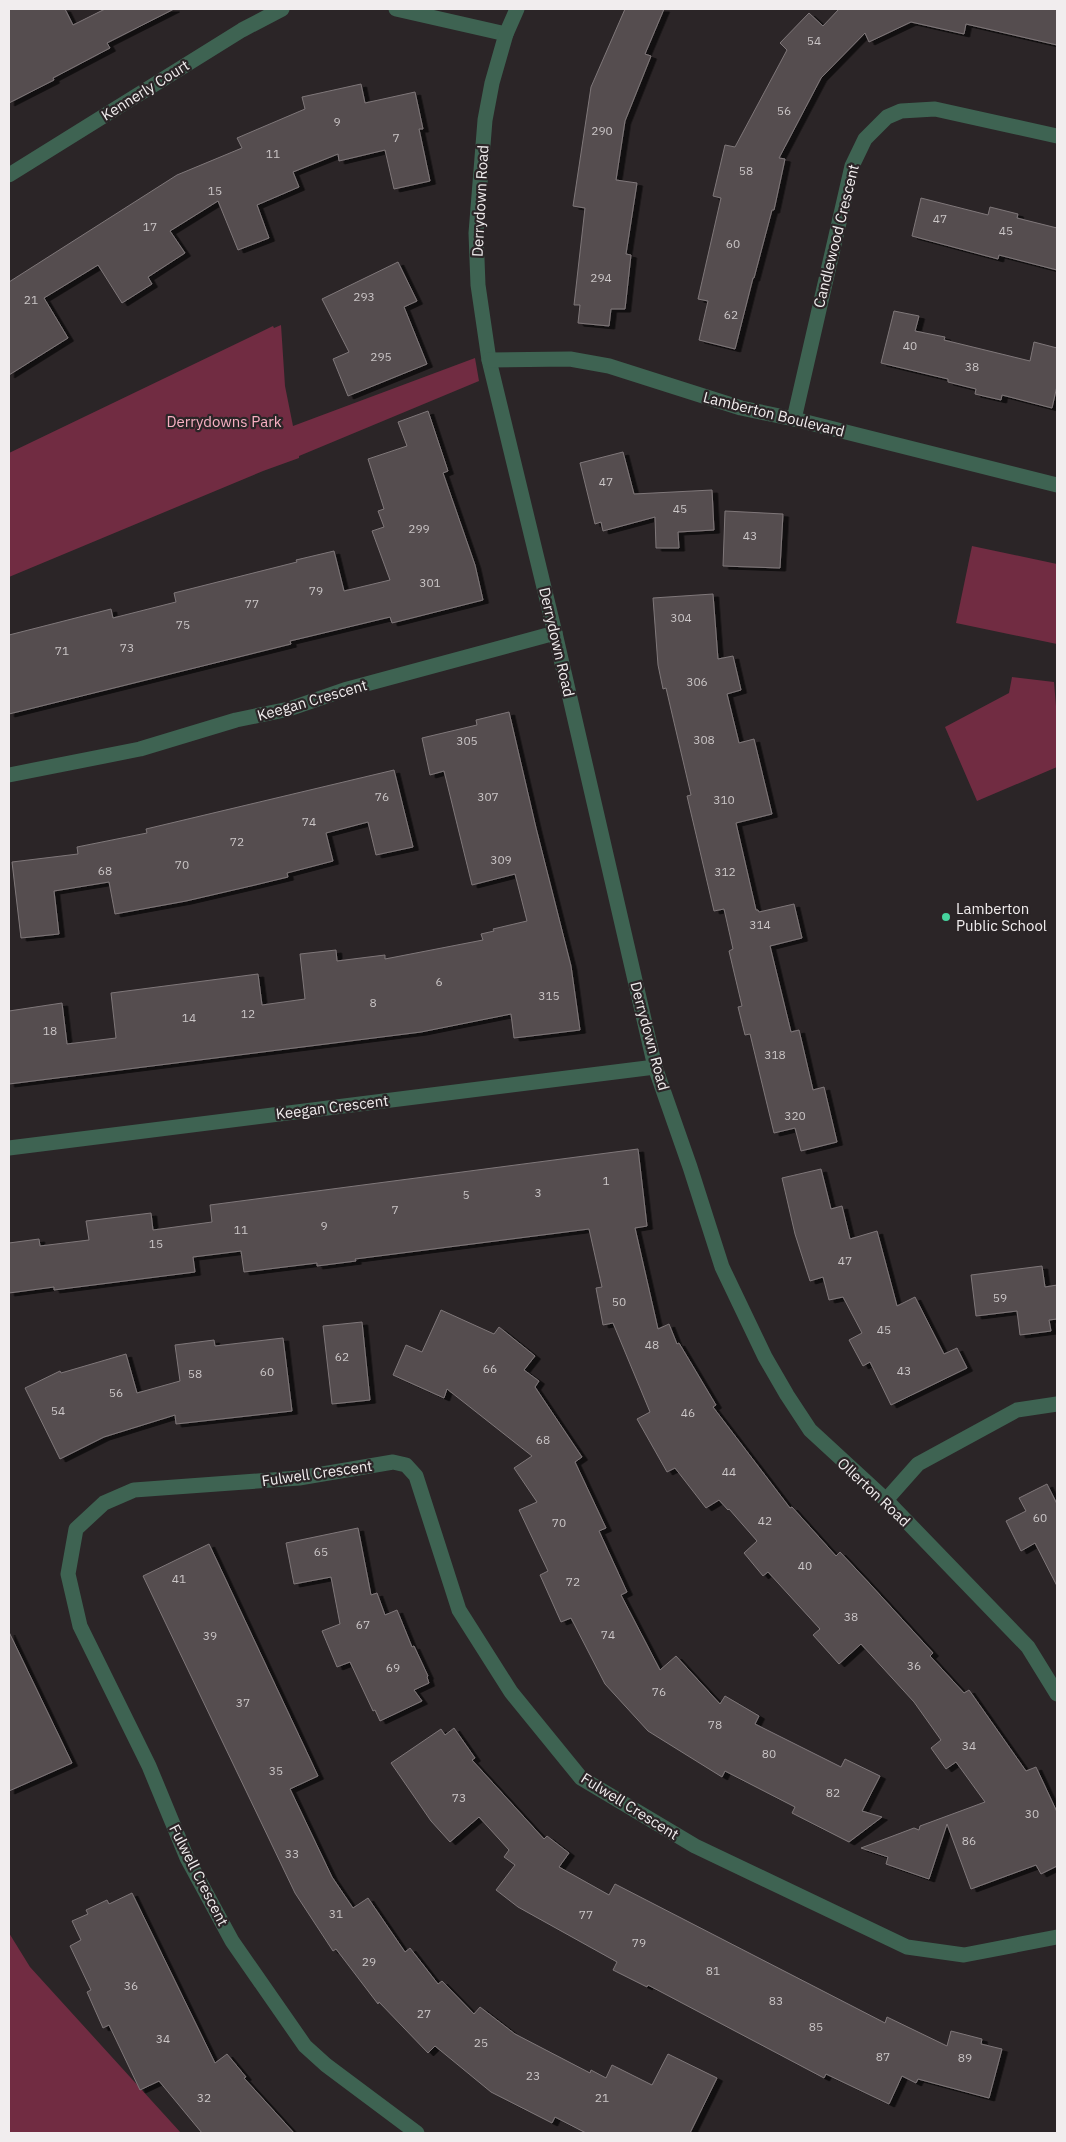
<svg xmlns="http://www.w3.org/2000/svg" width="1066" height="2142" font-family="'IBM Plex Sans',sans-serif">
  <style>
    .green { fill: #712c42 }
    .building { fill: #554e50; stroke: #7f7779; filter: url(#shadow) }
    .lines { fill: none; stroke-linecap: round; stroke-linejoin: round }
    .minor { stroke: #3e6352; stroke-width: 15 }
    .poi-dot { fill: #46d49e; stroke: #2b2527; stroke-width: 2 }
    .labels { text-anchor: middle; dominant-baseline: central; stroke-width: 4.5; stroke-linejoin: round; paint-order: stroke }
    .number-label { font-size: 12px; fill: #cac5c6 }
    .street-label { font-size: 15px; fill: #f1edee; stroke: #2b2527 }
    .park-label { font-size: 15px; fill: #f8b0c3; stroke: #2b2527 }
    .poi-label { font-size: 15px; fill: #f1edee; stroke: #2b2527; text-anchor: start }
  </style>
  <defs>
    <filter id="shadow"><feDropShadow dx="5.5" dy="3" stdDeviation="0" flood-color="#0009"/></filter>
  </defs>
  <rect width="100%" height="100%" fill="#2b2527"/>
  <g class="green">
    <path d="M281,325L285,386L293,426L475,358L479,381L299,456V458L263,471L9,577V453L273,326L274,328Z"/>
    <path d="M972,546L1057,564V644L956,623Z"/>
    <path d="M1012,677L1054,682L1057,718V767L977,801L945,727L1009,693Z"/>
    <path d="M9,1933L30,1967L181,2133H9Z"/>
  </g>
  <g class="building">
    <path d="M9,9H65L73,25L105,9H174L107,43L110,48L53,78L54,80L9,103Z"/>
    <path d="M625,9H664L645,54L651,56L625,121L616,180L637,183L626,254L631,255L625,309H611L609,326L578,323L580,305H574L585,208L573,206L591,87Z"/>
    <path d="M839,9H1057V45L966,24L964,34L911,22L869,42L865,33L821,78L779,158L785,159L774,210H772L754,278H753L735,349L699,340L708,301L698,299L721,198L713,196L725,145L735,147L787,50L780,43L809,13L823,26Z"/>
    <path d="M361,84L365,103L415,92L423,129H419L430,181L394,189L385,150L339,161L338,154L293,172L299,187L257,205L269,238L238,250L218,201L170,231L185,253L148,277L152,284L122,303L98,265L44,298L68,338L9,375V282L177,175L242,148L237,138L305,109L302,97Z"/>
    <path d="M921,198L988,215L990,207L1018,214L1017,218L1057,228V270L999,255L998,259L912,236Z"/>
    <path d="M398,262L417,301L404,307L427,364L348,396L333,359L349,352L322,299Z"/>
    <path d="M894,311L919,316L915,331L945,337L944,340L1030,361L1034,342L1057,348V386L1052,408L1002,395L1001,400L975,394L976,389L948,382V379L881,363Z"/>
    <path d="M428,411L448,471L443,473L475,565L483,600L392,623L390,617L290,641L291,644L9,714V635L111,609L113,618L176,602L174,593L297,562L296,560L334,551L344,591L390,580L372,531L384,527L378,511L384,509L368,459L407,446L398,422Z"/>
    <path d="M623,452L634,494L712,490L714,530L678,532L679,548H656L655,517L603,531L601,522L595,524L580,463Z"/>
    <path d="M725,511L783,514L780,568L723,566Z"/>
    <path d="M713,594L718,659L733,656L741,690L727,694L739,743L754,739L772,814L736,823L756,910H758L759,912L794,904L802,938L770,946L791,1032L799,1030L813,1090L824,1087L837,1142L801,1151L795,1128L774,1133L750,1034L745,1035L738,1007L742,1006L729,951L733,949L724,909L714,911L687,796L691,795L666,688L663,689L658,665L653,598Z"/>
    <path d="M509,712L536,828L571,966L580,1030L514,1038L511,1014L421,1032L9,1084V1011L62,1003L67,1044L116,1038L111,993L258,974L262,1005L305,999L300,954L336,950L337,961L385,955V959L483,940L481,934L494,931L493,929L527,921L515,874L472,885L444,771L430,775L422,738L477,725L476,720Z"/>
    <path d="M394,770L413,847L376,855L368,822L326,833L333,861L287,873L288,877L255,885L186,901L115,914L109,882L54,891L59,934L21,938L12,862L78,854L77,847L147,833L146,829Z"/>
    <path d="M638,1149L647,1226L635,1228L658,1329L669,1324L677,1344L679,1343L716,1405L713,1407L790,1508L792,1507L836,1556L840,1552L870,1584L933,1653L930,1656L964,1693L969,1690L1026,1771L1036,1767L1057,1812V1866L1041,1874L1036,1865L971,1889L947,1824L929,1879L886,1864L888,1857L861,1848L914,1828L919,1830L920,1826L985,1802L956,1762L946,1769L931,1748L941,1740L914,1702L861,1644L839,1664L813,1635L820,1629L768,1572L763,1576L744,1553L757,1541L729,1509L728,1510L719,1500L706,1508L675,1468L667,1472L637,1419L650,1412L613,1323L603,1325L596,1288L602,1287L589,1229L355,1259L356,1261L317,1266V1263L244,1272L241,1251L193,1257L195,1272L54,1290V1287L9,1293V1243L39,1239L40,1246L89,1240L86,1221L151,1213L153,1230L212,1222L210,1205Z"/>
    <path d="M821,1169L831,1209L842,1206L850,1239L877,1231L897,1306L915,1297L944,1354L957,1348L967,1368L891,1405L870,1362L863,1366L849,1340L862,1333L843,1297L829,1300L823,1277L810,1281L795,1234L782,1178Z"/>
    <path d="M1042,1266L1045,1287L1057,1285V1319L1049,1320L1051,1331L1020,1335L1017,1311L976,1316L971,1275Z"/>
    <path d="M441,1310L494,1334L499,1327L535,1356L524,1370L539,1381L535,1387L582,1457L575,1462L606,1528L599,1531L627,1592L621,1595L660,1670L676,1656L720,1704L725,1696L759,1716L755,1724L841,1767L845,1759L880,1776L862,1811L882,1817L849,1842L792,1813L795,1807L725,1771L722,1777L648,1731L605,1684L571,1618L561,1622L540,1575L548,1571L519,1510L537,1502L514,1468L532,1456L447,1389L444,1398L393,1375L406,1345L422,1352Z"/>
    <path d="M362,1322L370,1400L332,1404L323,1326Z"/>
    <path d="M283,1338L292,1411L176,1424L175,1415L104,1437L60,1459L25,1388L60,1371L61,1373L126,1354L137,1393L180,1381L175,1345L214,1340L215,1346Z"/>
    <path d="M1047,1484L1057,1504V1586L1035,1543L1021,1551L1006,1521L1026,1511L1019,1498Z"/>
    <path d="M358,1528L371,1595L377,1593L385,1615L397,1610L412,1647L414,1646L428,1676L427,1677L429,1683L414,1690L422,1701L380,1721L375,1710L373,1711L350,1662L337,1667L322,1631L340,1624L331,1577L294,1584L286,1543Z"/>
    <path d="M209,1544L318,1776L290,1789L332,1877L353,1908L368,1898L405,1952L410,1948L438,1984L442,1981L474,2014L480,2007L515,2034L590,2073L591,2070L606,2078L612,2065L652,2085L668,2054L717,2078L690,2133H586L555,2117L552,2123L491,2092L435,2046L428,2053L379,2002L378,2004L336,1949L333,1951L295,1893L143,1576Z"/>
    <path d="M9,1632L72,1763L9,1791Z"/>
    <path d="M454,1728L475,1758L472,1760L544,1839L547,1836L569,1853L559,1867L609,1895L615,1884L885,2023L887,2017L947,2046L951,2031L982,2039L981,2044L1002,2049L989,2098L918,2079L916,2083L902,2076L889,2104L826,2074L824,2078L648,1985L647,1987L613,1970L617,1962L518,1907L496,1890L515,1865L504,1857L509,1850L479,1817L450,1842L431,1821L391,1763L441,1729L445,1735Z"/>
    <path d="M132,1893L215,2063L227,2054L246,2077L244,2078L294,2133H202L159,2081L140,2090L109,2025L103,2028L87,1992L91,1990L70,1946L81,1940L72,1921L88,1914L86,1910L107,1900L109,1904Z"/>
  </g>
  <g class="lines">
    <g class="minor">
      <path d="M396,9L506,34"/>
      <path d="M517,9L506,34L492,83L485,120L476,233L478,285L489,360L555,633L655,1067L690,1167L722,1267L765,1357L787,1395L810,1430L886,1500L1028,1647L1057,1694"/>
      <path d="M9,175L242,30L282,9"/>
      <path d="M489,360L570,359L609,366L741,408L794,419L1057,485"/>
      <path d="M794,419L852,166L865,139L887,117L901,111L935,109L1057,136"/>
      <path d="M9,775L140,749L236,720L289,709L344,690L555,633"/>
      <path d="M9,1148L655,1067"/>
      <path d="M886,1500L918,1464L1017,1410L1057,1404"/>
      <path d="M417,2133L326,2065L305,2046L232,1941L187,1858L149,1766L80,1626L68,1574L76,1529L104,1503L134,1490L299,1478L393,1462L406,1465L416,1476L459,1610L511,1692L581,1778L695,1846L907,1947L964,1955L1057,1937"/>
    </g>
  </g>
  <circle class="poi-dot" cx="946" cy="917" r="5"/>
  <g class="labels">
    <g class="number-label">
      <text x="814" y="40">54</text>
      <text x="784" y="110">56</text>
      <text x="337" y="121">9</text>
      <text x="602" y="130">290</text>
      <text x="396" y="137">7</text>
      <text x="273" y="153">11</text>
      <text x="746" y="170">58</text>
      <text x="215" y="190">15</text>
      <text x="940" y="218">47</text>
      <text x="150" y="226">17</text>
      <text x="1006" y="230">45</text>
      <text x="733" y="243">60</text>
      <text x="601" y="277">294</text>
      <text x="364" y="296">293</text>
      <text x="31" y="299">21</text>
      <text x="731" y="314">62</text>
      <text x="910" y="345">40</text>
      <text x="381" y="356">295</text>
      <text x="972" y="366">38</text>
      <text x="606" y="481">47</text>
      <text x="680" y="508">45</text>
      <text x="419" y="528">299</text>
      <text x="750" y="535">43</text>
      <text x="430" y="582">301</text>
      <text x="316" y="590">79</text>
      <text x="252" y="603">77</text>
      <text x="681" y="617">304</text>
      <text x="183" y="624">75</text>
      <text x="127" y="647">73</text>
      <text x="62" y="650">71</text>
      <text x="697" y="681">306</text>
      <text x="704" y="739">308</text>
      <text x="467" y="740">305</text>
      <text x="382" y="796">76</text>
      <text x="488" y="796">307</text>
      <text x="724" y="799">310</text>
      <text x="309" y="821">74</text>
      <text x="237" y="841">72</text>
      <text x="501" y="859">309</text>
      <text x="182" y="864">70</text>
      <text x="105" y="870">68</text>
      <text x="725" y="871">312</text>
      <text x="760" y="924">314</text>
      <text x="439" y="981">6</text>
      <text x="549" y="995">315</text>
      <text x="373" y="1002">8</text>
      <text x="248" y="1013">12</text>
      <text x="189" y="1017">14</text>
      <text x="50" y="1030">18</text>
      <text x="775" y="1054">318</text>
      <text x="795" y="1115">320</text>
      <text x="606" y="1180">1</text>
      <text x="538" y="1192">3</text>
      <text x="466" y="1194">5</text>
      <text x="395" y="1209">7</text>
      <text x="324" y="1225">9</text>
      <text x="241" y="1229">11</text>
      <text x="156" y="1243">15</text>
      <text x="845" y="1260">47</text>
      <text x="1000" y="1297">59</text>
      <text x="619" y="1301">50</text>
      <text x="884" y="1329">45</text>
      <text x="652" y="1344">48</text>
      <text x="342" y="1356">62</text>
      <text x="490" y="1368">66</text>
      <text x="904" y="1370">43</text>
      <text x="267" y="1371">60</text>
      <text x="195" y="1373">58</text>
      <text x="116" y="1392">56</text>
      <text x="58" y="1410">54</text>
      <text x="688" y="1412">46</text>
      <text x="543" y="1439">68</text>
      <text x="729" y="1471">44</text>
      <text x="1040" y="1517">60</text>
      <text x="765" y="1520">42</text>
      <text x="559" y="1522">70</text>
      <text x="321" y="1551">65</text>
      <text x="805" y="1565">40</text>
      <text x="179" y="1578">41</text>
      <text x="573" y="1581">72</text>
      <text x="851" y="1616">38</text>
      <text x="363" y="1624">67</text>
      <text x="608" y="1634">74</text>
      <text x="210" y="1635">39</text>
      <text x="914" y="1665">36</text>
      <text x="393" y="1667">69</text>
      <text x="659" y="1691">76</text>
      <text x="243" y="1702">37</text>
      <text x="715" y="1724">78</text>
      <text x="969" y="1745">34</text>
      <text x="769" y="1753">80</text>
      <text x="276" y="1770">35</text>
      <text x="833" y="1792">82</text>
      <text x="459" y="1797">73</text>
      <text x="1032" y="1813">30</text>
      <text x="969" y="1840">86</text>
      <text x="292" y="1853">33</text>
      <text x="336" y="1913">31</text>
      <text x="586" y="1914">77</text>
      <text x="639" y="1942">79</text>
      <text x="369" y="1961">29</text>
      <text x="713" y="1970">81</text>
      <text x="131" y="1985">36</text>
      <text x="776" y="2000">83</text>
      <text x="424" y="2013">27</text>
      <text x="816" y="2026">85</text>
      <text x="163" y="2038">34</text>
      <text x="481" y="2042">25</text>
      <text x="883" y="2056">87</text>
      <text x="965" y="2057">89</text>
      <text x="533" y="2075">23</text>
      <text x="204" y="2097">32</text>
      <text x="602" y="2097">21</text>
    </g>
    <g class="street-label">
      <text transform="translate(145 90) rotate(-32)">Kennerly Court</text>
      <text transform="translate(480 201) rotate(-87)">Derrydown Road</text>
      <text transform="translate(836 236) rotate(-76)">Candlewood Crescent</text>
      <text transform="translate(774 414) rotate(14)">Lamberton Boulevard</text>
      <text transform="translate(557 642) rotate(77)">Derrydown Road</text>
      <text transform="translate(312 700) rotate(-16)">Keegan Crescent</text>
      <text transform="translate(650 1036) rotate(75)">Derrydown Road</text>
      <text transform="translate(332 1107) rotate(-7)">Keegan Crescent</text>
      <text transform="translate(317 1473) rotate(-8)">Fulwell Crescent</text>
      <text transform="translate(874 1492) rotate(43)">Ollerton Road</text>
      <text transform="translate(630 1806) rotate(32)">Fulwell Crescent</text>
      <text transform="translate(199 1875) rotate(63)">Fulwell Crescent</text>
    </g>
    <g class="park-label">
      <text x="224" y="421">Derrydowns Park</text>
    </g>
    <g class="poi-label">
      <text x="956" y="908">Lamberton<tspan x="956" dy="17">Public School</tspan></text>
    </g>
  </g>
  <rect width="1066" height="2142" fill="none" stroke="#f1edee" stroke-width="20"/>
</svg>
